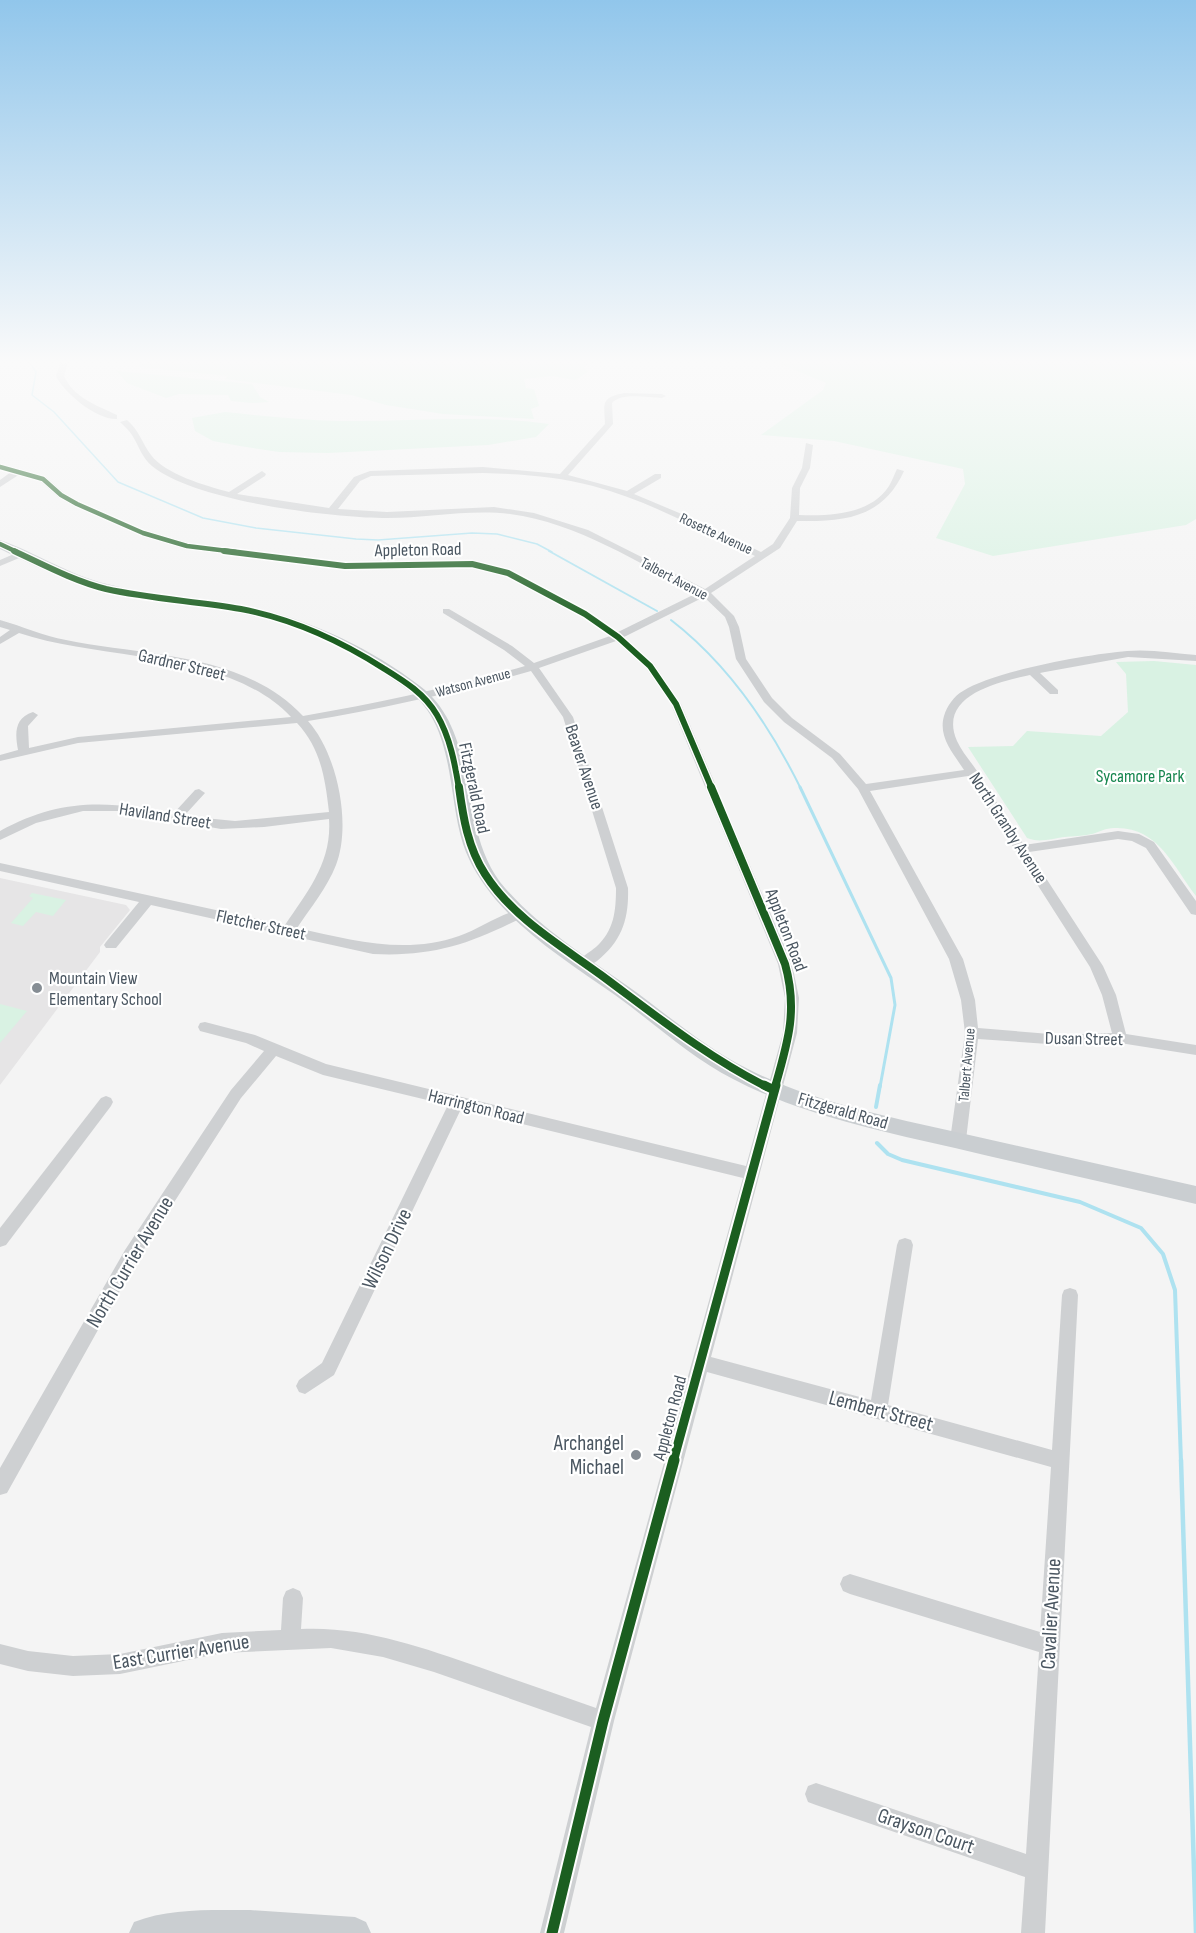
<svg xmlns="http://www.w3.org/2000/svg" width="1196" height="1933" font-family="'Sofia Sans Condensed',sans-serif">
  <style>
    .education { fill: #e6e5e6 }
    .green { fill: #d9f2e3 }
    .lines { fill: none; stroke-linecap: round; stroke-linejoin: round }
    .stream-far4 { stroke: #aee2f0; stroke-width: 1.5 }
    .stream-far3 { stroke: #aee2f0; stroke-width: 2 }
    .stream-far2 { stroke: #aee2f0; stroke-width: 3 }
    .stream-far1 { stroke: #aee2f0; stroke-width: 4 }
    .stream { stroke: #aee2f0; stroke-width: 4.5 }
    .minor { fill: #ced0d2; fill-rule: evenodd }
    .major { fill: #caced1; fill-rule: evenodd }
    .cycleway-far4-casing { stroke: #fff; stroke-width: 7 }
    .cycleway-far3-casing { stroke: #fff; stroke-width: 9 }
    .cycleway-far2-casing { stroke: #fff; stroke-width: 11 }
    .cycleway-far1-casing { stroke: #fff; stroke-width: 13 }
    .cycleway-casing { stroke: #fff; stroke-width: 15 }
    .cycleway-far4 { stroke: #1b5e20; stroke-width: 4.5 }
    .cycleway-far3 { stroke: #1b5e20; stroke-width: 6 }
    .cycleway-far2 { stroke: #1b5e20; stroke-width: 8 }
    .cycleway-far1 { stroke: #1b5e20; stroke-width: 9 }
    .cycleway { stroke: #1b5e20; stroke-width: 11 }
    .poi-dot { fill: #868d94; stroke: #fff; stroke-width: 2 }
    .labels { text-anchor: middle; dominant-baseline: central; stroke-width: 4.5; stroke-linejoin: round; paint-order: stroke }
    .far-street-label { font-size: 15px; fill: #4a5661; stroke: #fff }
    .street-label { font-size: 18px; fill: #4a5661; stroke: #fff }
    .park-label { font-size: 18px; fill: #17864f; stroke: #fff }
    .poi-label { font-size: 18px; fill: #4a5661; stroke: #fff; text-anchor: start }
    .near-street-label { font-size: 21px; fill: #4a5661; stroke: #fff }
    .near-poi-label { font-size: 21px; fill: #4a5661; stroke: #fff; text-anchor: end }
  </style>
  <rect width="100%" height="100%" fill="#f4f4f4"/>
  <path class="education" d="M0,878L126,905L130,910L100,947V952L0,1085Z"/>
  <g class="green">
    <path d="M140,363H591L584,367L588,372L575,380L552,376L524,379L526,388L534,389L539,406L531,409L534,419L443,414L386,405L351,395L225,379L228,376L138,367Z"/>
    <path d="M778,363H1196V519L1186,525L993,556L936,538L965,484L963,469L834,441L761,435L823,390L826,383Z"/>
    <path d="M117,371L252,384L260,397L269,402L252,403L231,401L228,395L179,394L166,398L127,383Z"/>
    <path d="M225,412C263,416 301,420 339,421C410,422 479,414 549,424L536,437L488,445L328,453L279,452L240,446L213,441L195,431L192,418Z"/>
    <path d="M1154,661L1196,665V896C1173,866 1158,826 1114,828C1106,828 1099,832 1092,834C1083,836 1073,836 1064,837C1052,839 1038,843 1027,838L968,747L1013,746L1027,731L1101,736L1128,712L1126,674L1116,662Z"/>
    <path d="M32,893L66,900L53,916L36,912L23,926L11,923L33,898L29,896Z"/>
    <path d="M0,1004L27,1011L0,1043Z"/>
  </g>
  <g class="lines">
    <path class="stream-far4" d="M30,363L36,372L32,395L54,412L118,482L203,518L256,528L356,539L378,540L472,533L497,534L537,544L552,552"/>
    <g class="stream-far3">
      <path d="M549,551L657,611"/>
      <path d="M671,620C728,664 769,724 801,789"/>
    </g>
    <path class="stream-far2" d="M800,787L891,978L895,1005L880,1087"/>
    <g class="stream-far1">
      <path d="M876,1107L880,1085"/>
      <path d="M877,1143L888,1154L902,1160L1080,1202L1141,1228L1163,1254L1175,1290L1181,1462"/>
    </g>
    <path class="stream" d="M1181,1460L1196,1933"/>
    <g class="minor">
      <path d="M60,363H68L64,376C74,398 96,405 117,415V419C97,420 65,394 56,376Z"/>
      <path d="M624,393L662,394L666,396L662,398C648,398 622,392 612,403L613,424L568,475L627,491L655,474H661V478L634,494L684,515L761,552L773,544L790,518L792,488L802,468L806,443L813,445L810,468L800,488L799,515C830,516 870,515 889,486C892,481 894,475 897,469L904,471C883,518 844,522 797,521L780,548L711,593L734,616L739,627L746,659L772,698L792,718L840,754L866,784L964,770C953,753 938,737 944,716C947,706 954,696 963,691C993,671 1090,654 1127,651C1150,649 1173,653 1196,655V661L1128,657L1045,672L1040,673L1058,690V694H1050L1030,675C999,682 937,695 957,741C962,752 971,762 977,771C992,795 1008,821 1024,845L1118,831L1139,834L1154,842L1196,901V915L1191,914L1146,848L1132,841L1118,839L1029,852L1103,966L1116,995L1126,1034L1196,1045V1055L1120,1043L1062,1045L978,1039L966,1140L963,1144L958,1146L953,1144L950,1140L965,1033L961,1000L949,959L858,789L832,758L784,722L764,702L736,659L729,627L725,617L704,597L624,637L654,664L681,704L792,964L799,998L797,1033L711,1357L871,1400L897,1245L899,1240L905,1238L911,1240L913,1245L888,1405L1052,1450L1062,1295L1064,1290L1070,1288L1076,1290L1078,1295L1045,1933H1021L1025,1877L816,1805L808,1802L805,1794L808,1786L816,1783L1026,1854L1039,1652L850,1594L843,1591L840,1584L843,1577L850,1574L1040,1632L1051,1467L707,1372L614,1721L564,1933H540L591,1727L434,1672L383,1657L331,1648L222,1653L120,1674L73,1676L28,1671L0,1664V1644L28,1651L73,1656L120,1654L222,1633L281,1630L283,1598L286,1591L293,1588L300,1591L303,1598L301,1629C363,1626 421,1647 479,1667C518,1681 557,1694 596,1708L743,1178L461,1109L334,1375L305,1394L299,1392L296,1386L299,1380L322,1363L448,1105L323,1075L276,1056L241,1098L137,1260L7,1493L0,1495V1468L125,1250L231,1090L264,1051L246,1043L200,1031L198,1027L200,1023L205,1022L255,1035L326,1064L746,1166L783,1033L785,998L778,964L671,704L646,668L616,641L539,668L573,717L628,888C629,919 622,941 597,961C590,965 587,969 579,966L577,963C582,956 590,952 596,947C614,931 616,911 616,888L563,717L531,671C457,692 383,709 308,721C337,753 352,824 336,865C327,888 311,907 297,928C351,940 405,955 459,936C479,929 498,915 518,910L523,911L524,914L523,917C471,944 432,957 373,954L151,905L116,948H106L104,945L106,942L139,902L0,871V863L285,925C308,891 332,862 329,819L264,827L221,829L118,811H83L36,823L0,840V831C59,798 109,800 173,814L195,790L199,789L205,793L184,816L235,821L329,812C325,778 321,749 297,723L78,743L0,761V755L18,750C15,734 14,718 33,712L38,715L28,726L29,748L78,737L291,717C228,650 102,661 19,633L0,644V637L10,630L0,627V620C22,626 43,636 66,640C144,656 243,652 303,716C378,703 452,687 525,666L504,650L443,613V609H449L512,646L534,663L610,636L581,616L505,575L472,567L450,566L381,570L345,569L187,549L140,535L74,506L58,497L40,481L20,474L0,487V480L11,472L0,470V464L46,477L64,493L80,502L146,531L188,543L345,563L472,561L511,571L589,612L618,632L697,593C638,563 578,523 510,514C469,509 428,518 387,518C331,518 194,501 152,466C142,458 139,446 132,435C129,430 124,426 120,422L127,420C139,430 142,443 151,455C165,474 206,486 229,492L262,471L266,474L265,476L237,494L329,508L354,477L370,471L483,467L560,474L605,424C604,402 601,398 624,393ZM483,473C521,474 557,476 593,486C650,501 702,531 755,556L705,589L588,530L534,513L494,507L387,512L338,509L360,481L371,476ZM968,776L1090,967L1102,995L1112,1033L1062,1035L978,1028L975,1000L963,959L870,791Z"/>
      <path d="M21,551L24,552V556L0,566V560Z"/>
      <path d="M106,1096L111,1098L113,1102L111,1106L6,1245L0,1247V1228L101,1098Z"/>
    </g>
    <g class="major">
      <path d="M0,540C37,553 69,575 107,584C149,595 193,597 236,604C302,616 367,645 420,686C483,734 455,831 505,888C540,928 586,957 629,987C668,1015 705,1048 748,1069C813,1102 885,1116 956,1132C1036,1150 1116,1168 1196,1186V1204C1116,1185 1035,1167 955,1148C880,1131 802,1115 733,1079C690,1057 654,1023 615,995C574,966 529,938 496,900C482,883 470,865 463,844C447,793 455,725 408,690C359,654 303,626 244,614C197,604 148,603 101,591C65,581 33,565 0,549Z"/>
      <path d="M250,1910L355,1917L366,1922L371,1933H129L134,1922C169,1908 212,1910 250,1910Z"/>
    </g>
    <defs>
      <g id="cycleway-far4">
        <path d="M0,467L43,479L61,495L77,504L143,533L187,546L236,552"/>
        <path d="M0,544L17,552"/>
      </g>
      <g id="cycleway-far3">
        <path d="M14,551C44,565 74,581 106,589C151,599 196,601 241,609C293,619 339,640 383,668C404,681 424,693 437,715C450,737 455,764 459,789"/>
        <path d="M224,551L345,566L472,564L508,573L585,614L618,637L650,666L676,704L712,789"/>
      </g>
      <g id="cycleway-far2">
        <path d="M459,787C463,817 468,848 485,874C513,918 560,945 601,975C655,1015 707,1057 767,1087"/>
        <path d="M711,787L785,964C798,1010 788,1042 775,1087"/>
      </g>
      <g id="cycleway-far1">
        <path d="M764,1085L774,1090"/>
        <path d="M673,1462L776,1085"/>
      </g>
      <path id="cycleway" d="M552,1933L603,1721L674,1460"/>
    </defs>
    <use href="#cycleway-far4" class="cycleway-far4-casing"/>
    <use href="#cycleway-far3" class="cycleway-far3-casing"/>
    <use href="#cycleway-far2" class="cycleway-far2-casing"/>
    <use href="#cycleway-far1" class="cycleway-far1-casing"/>
    <use href="#cycleway" class="cycleway-casing"/>
    <use href="#cycleway-far4" class="cycleway-far4"/>
    <use href="#cycleway-far3" class="cycleway-far3"/>
    <use href="#cycleway-far2" class="cycleway-far2"/>
    <use href="#cycleway-far1" class="cycleway-far1"/>
    <use href="#cycleway" class="cycleway"/>
  </g>
  <linearGradient id="sky" x2="0" y2="1"><stop stop-color="#91c6eb"/><stop offset="0.57" stop-color="#fafafa"/><stop offset="1" stop-color="#fafafa" stop-opacity="0"/></linearGradient>
  <rect width="1196" height="634" fill="url(#sky)"/>
  <g class="poi-dot">
    <circle cx="37" cy="988" r="6"/>
    <circle cx="636" cy="1455" r="6"/>
  </g>
  <g class="labels">
    <g class="far-street-label">
      <text transform="translate(716 534) rotate(25)">Rosette Avenue</text>
      <text transform="translate(674 579) rotate(28)">Talbert Avenue</text>
      <text transform="translate(473 683) rotate(-15)">Watson Avenue</text>
      <text transform="translate(967 1065) rotate(-85)">Talbert Avenue</text>
    </g>
    <g class="street-label">
      <text transform="translate(418 550) rotate(-1)">Appleton Road</text>
      <text transform="translate(182 665) rotate(13)">Gardner Street</text>
      <text transform="translate(584 767) rotate(72)">Beaver Avenue</text>
      <text transform="translate(474 788) rotate(78)">Fitzgerald Road</text>
      <text transform="translate(165 816) rotate(9)">Haviland Street</text>
      <text transform="translate(1008 828) rotate(57)">North Granby Avenue</text>
      <text transform="translate(261 925) rotate(12)">Fletcher Street</text>
      <text transform="translate(786 930) rotate(69)">Appleton Road</text>
      <text transform="translate(1084 1039) rotate(1)">Dusan Street</text>
      <text transform="translate(476 1107) rotate(14)">Harrington Road</text>
      <text transform="translate(843 1111) rotate(16)">Fitzgerald Road</text>
      <text transform="translate(670 1418) rotate(-75)">Appleton Road</text>
    </g>
    <g class="park-label">
      <text x="1140" y="776">Sycamore Park</text>
    </g>
    <g class="poi-label">
      <text x="49" y="978">Mountain View<tspan x="49" dy="21">Elementary School</tspan></text>
    </g>
    <g class="near-street-label">
      <text transform="translate(387 1249) rotate(-64)">Wilson Drive</text>
      <text transform="translate(130 1262) rotate(-59)">North Currier Avenue</text>
      <text transform="translate(881 1411) rotate(15)">Lembert Street</text>
      <text transform="translate(1051 1614) rotate(-87)">Cavalier Avenue</text>
      <text transform="translate(181 1652) rotate(-9)">East Currier Avenue</text>
      <text transform="translate(926 1831) rotate(19)">Grayson Court</text>
    </g>
    <g class="near-poi-label">
      <text x="624" y="1443">Archangel<tspan x="624" dy="24">Michael</tspan></text>
    </g>
  </g>
</svg>
